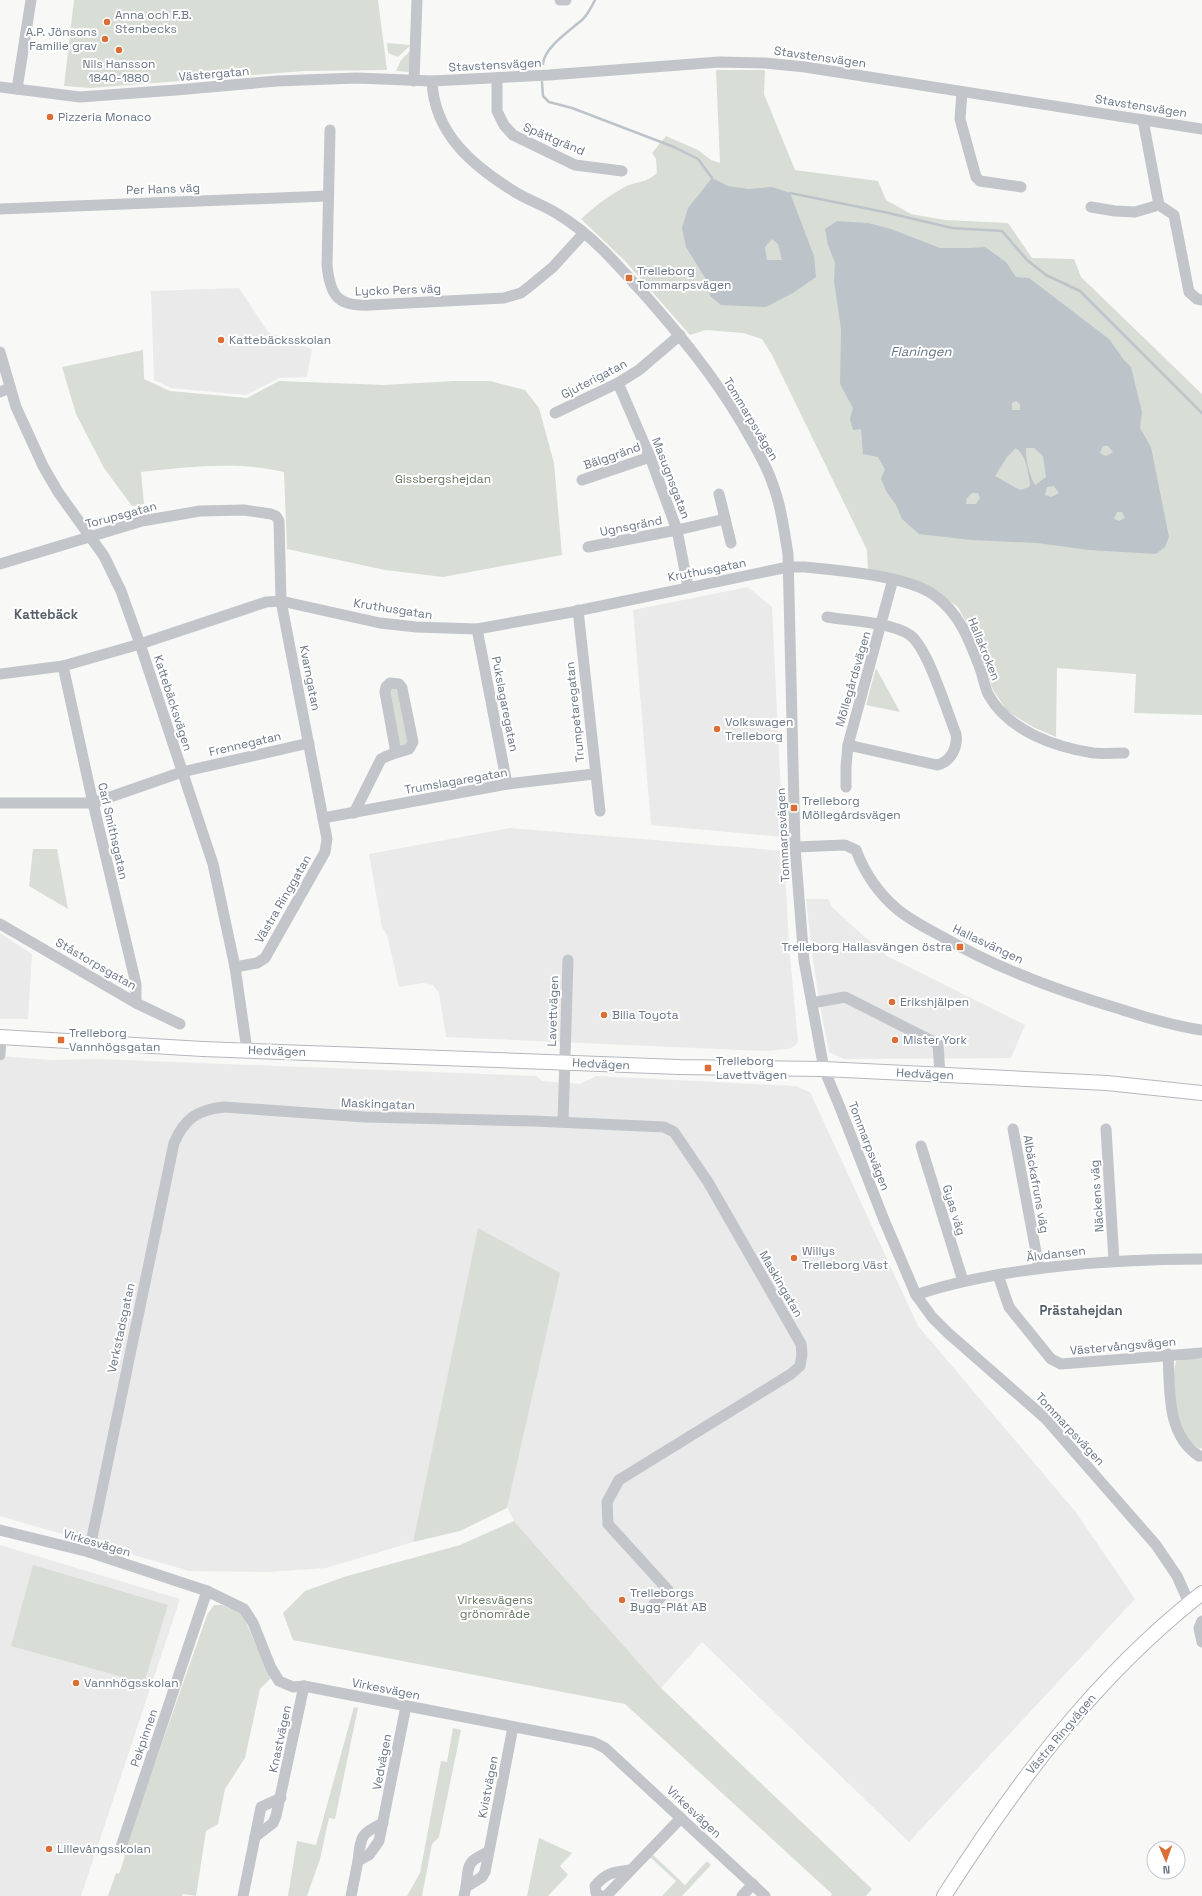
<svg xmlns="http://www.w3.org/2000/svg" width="1202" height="1896" font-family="'Space Grotesk',sans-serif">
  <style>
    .built { fill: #e9eae9 }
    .green { fill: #d8ddd6 }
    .water { fill: #bcc4ca; fill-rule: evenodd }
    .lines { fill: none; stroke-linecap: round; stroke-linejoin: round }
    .stream { stroke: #bcc4ca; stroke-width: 2.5 }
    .major-casing { stroke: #b3b7bc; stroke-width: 16 }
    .minor { stroke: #c2c5c9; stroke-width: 11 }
    .major { stroke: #fff; stroke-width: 14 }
    .poi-dot { fill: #da6e35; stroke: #fff; stroke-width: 1.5 }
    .labels { text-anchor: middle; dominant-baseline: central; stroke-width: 4; stroke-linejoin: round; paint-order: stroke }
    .poi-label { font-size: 12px; fill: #697686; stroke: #fff; text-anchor: start }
    .street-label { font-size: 12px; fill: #697686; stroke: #fff }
    .park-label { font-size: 12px; fill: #667864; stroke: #fff }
    .water-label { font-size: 13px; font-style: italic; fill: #657681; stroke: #fff }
    .neighbourhood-label { font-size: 13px; font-weight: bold; fill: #57606b; stroke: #fff }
  </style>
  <rect width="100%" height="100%" fill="#f8f9f6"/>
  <g class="built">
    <path d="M239,288L268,332L312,349L307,377L279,378L246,395L171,388L154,380L151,291Z"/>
    <path d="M748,587L772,607L783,837L651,825L633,610Z"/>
    <path d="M510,828L784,851L789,946L798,1041L795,1046L788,1049L766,1051L446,1037L439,993L433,985L423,983L399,987L387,935L382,927L369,854Z"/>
    <path d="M806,899H828L832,907L857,930L887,956L1025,1025L1011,1058L844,1059L829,1052L822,1017L813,961Z"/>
    <path d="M0,933L32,954L28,1019H0Z"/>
    <path d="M0,1056L50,1060L98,1059L536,1076L542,1081L580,1084L596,1076L795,1086L810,1092L918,1326L1075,1511L1135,1599L909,1842L702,1642L661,1688L514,1521L507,1508L559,1273L478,1229L413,1542L326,1568L267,1572L189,1571L0,1516Z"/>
    <path d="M0,1545L180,1599L81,1896H0Z"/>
  </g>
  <g class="green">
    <path d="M74,0H378L387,70L305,71L91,88L64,86Z"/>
    <path d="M387,43L411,45L398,57L388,53Z"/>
    <path d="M412,49L409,72L396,71L401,60Z"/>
    <path d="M716,70H765L764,94L795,170L878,181L886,200L911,214L945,220L1008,223L1032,258L1074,259L1081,277L1202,394V715L1134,713L1136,674L1057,668L1056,737L1033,727L1007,711L993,690L974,637L958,607L920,582L868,570L867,550L772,355L762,339L743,333L706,330L690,335L625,261L581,219C594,207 608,196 623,188C637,180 643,185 657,173L656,159L652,153L666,136L698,150L711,160L720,163Z"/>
    <path d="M143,350L144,379L170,391L247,398L279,381L384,385L455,381H490L525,390L539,408L554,463L562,555L443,577L385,570L287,549L284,472C237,461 188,467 141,472L144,504L132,506L104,468L76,414L62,367Z"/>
    <path d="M876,668L900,712L866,705Z"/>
    <path d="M390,689H395L397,691L408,743L402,747L398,745Z"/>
    <path d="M33,849H57L68,909L29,886Z"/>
    <path d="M478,1228L560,1273L507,1508L460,1531L413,1542Z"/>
    <path d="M1184,1359H1202V1448L1200,1449C1179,1436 1177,1414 1175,1392C1174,1380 1173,1372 1176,1361Z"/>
    <path d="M514,1521L661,1688L872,1889L866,1896H831L832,1894L625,1704L293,1640L283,1613L305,1591L347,1576L460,1545Z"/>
    <path d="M33,1565L168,1605L144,1683L11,1646Z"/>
    <path d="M214,1605H222L242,1614L271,1678L260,1689L245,1758L225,1789L218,1824L206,1831L196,1896L183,1894L182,1896H108L116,1873L119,1874L125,1856L123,1854L207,1615Z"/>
    <path d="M354,1707L358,1708L335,1819L329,1818L320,1859L307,1896H288L297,1841L316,1845Z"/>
    <path d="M453,1728L461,1730L439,1837L432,1844L422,1896H407L420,1873L441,1761L447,1762Z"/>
    <path d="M539,1838L572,1853L560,1866L568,1875L548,1896H527Z"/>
    <path d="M653,1855L685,1885L707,1861L711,1865L682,1896H662L676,1881L650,1857Z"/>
  </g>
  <g class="water">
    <path d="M712,178L728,186L748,189L772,187L790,193L814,256L816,277L793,293L766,307L721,305L710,296L707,281L686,247L682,228L688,208ZM772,239L778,244L782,260H767L765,247Z"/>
    <path d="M837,221L868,223L891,229L940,248H970L985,247L1006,262L1016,277L1029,278L1109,339L1124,360L1131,367L1142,412L1140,428L1151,447L1169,537L1165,547L1156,554L1089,550L1037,543L971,540L919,534L902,519L896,505L886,491L881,479L885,469L878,457L863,454L861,429L853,430L850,419L853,408L840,384L841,329L834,281L835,263L828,245L825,229ZM1016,401L1020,404V410H1012V403ZM1103,446H1108L1113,452L1106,456L1100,453ZM1016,448C1027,457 1028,471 1030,484L1029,487L1020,490L995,476L1007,457ZM1026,448H1034L1043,456L1046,477L1035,485C1030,477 1025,457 1026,448ZM1054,486L1059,493L1051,497L1045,495L1047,487ZM972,493H978L980,498L976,504H966L967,498ZM1117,512H1122L1125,518L1119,521L1114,519Z"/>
  </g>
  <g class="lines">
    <g class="stream">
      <path d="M543,64C544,47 571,30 583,19C588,14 592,6 595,0"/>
      <path d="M542,82L543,96L549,102L572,108L674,147L698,159L712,178"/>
      <path d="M790,193L884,212L952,228L1002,231L1027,260L1046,275L1080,291L1202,413"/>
    </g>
    <defs>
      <g id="major">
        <path d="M0,1037L203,1049L679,1067L824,1069L1107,1083L1202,1093"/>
        <path d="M944,1896C1017,1782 1095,1677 1202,1593"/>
      </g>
    </defs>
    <use href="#major" class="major-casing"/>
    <g class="minor">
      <path d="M560,0H566"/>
      <path d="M497,78V111L504,125L513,135L575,165L622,171"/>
      <path d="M414,81L417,0"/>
      <path d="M432,81C434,134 473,166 515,192C528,200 543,205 556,213C573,223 590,237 604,251C618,265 631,280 644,294C680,335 713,375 741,422C752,441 765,461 772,482C781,505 784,530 788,554L795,847L804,961L824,1069L839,1105L884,1220L916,1295L932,1317L948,1333L1045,1418L1156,1545L1177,1576L1189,1603"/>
      <path d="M0,87L80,97L176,90L277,81L357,78L432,81L549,75L719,62L765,63L805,67L1202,129"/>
      <path d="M17,89L31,0"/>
      <path d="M962,92L960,119L976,177L980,181L1021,187"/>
      <path d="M1143,120L1159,205"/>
      <path d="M330,130L327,265C330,296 338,307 370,305L504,298L521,293L530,286L553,267L583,234"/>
      <path d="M1091,207L1115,211L1135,212L1159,205L1174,215L1189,292L1197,299L1202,300"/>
      <path d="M0,209L327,196"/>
      <path d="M0,352L16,407L43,466L58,492L104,556L121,591L140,644L213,864L235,967L247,1050"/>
      <path d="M618,383L650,457L677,530L688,587"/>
      <path d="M0,392L10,388"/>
      <path d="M555,413L618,383L639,370L680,335"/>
      <path d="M582,480L650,457"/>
      <path d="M719,494L731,543"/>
      <path d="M588,547L677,530L725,519"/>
      <path d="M0,564L142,521L200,511L244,510L271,514L276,516L279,521L281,601L327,839L325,852L265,958L257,963L235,967"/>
      <path d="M578,610L600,811"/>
      <path d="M827,617C850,621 890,622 910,635C928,648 947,712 956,734C958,747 951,762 937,765L848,745"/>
      <path d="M477,629L507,784"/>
      <path d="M63,666L93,803L136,984V1003"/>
      <path d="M0,674L63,666L140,644L266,602L281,601L380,623L416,627L477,629L572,612L788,567H805C838,570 908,576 934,595C960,613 970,642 981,671C983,679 985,687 988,694C1008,731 1055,747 1093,753C1103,754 1114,753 1124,753"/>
      <path d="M846,787V767L848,745L893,579"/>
      <path d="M0,803H93L182,772L309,743"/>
      <path d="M354,813L381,759C390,754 399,752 409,749L413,742L402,688L399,684L390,683L386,687L385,692L396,753"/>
      <path d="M323,818L507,784L594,774"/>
      <path d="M795,847L845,845L856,850C865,874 877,892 897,909C910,920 926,928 941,936C996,968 1058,991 1120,1009C1147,1018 1174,1026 1202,1030"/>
      <path d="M0,924L136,1003L180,1024"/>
      <path d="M812,1003L845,997L938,1044L940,1075"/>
      <path d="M0,1055L1,1037"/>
      <path d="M563,1122L568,960"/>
      <path d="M1013,1129L1039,1268"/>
      <path d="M1106,1129L1114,1261"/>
      <path d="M921,1146L963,1281"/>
      <path d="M998,1275L1009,1307L1051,1359L1061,1364L1202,1353"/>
      <path d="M916,1295C944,1285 973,1279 1002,1274C1068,1263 1134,1259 1202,1259"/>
      <path d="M1168,1354C1170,1389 1166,1435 1199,1456H1202"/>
      <path d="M0,1530L89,1552L207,1591L244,1609L253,1623L271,1668L279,1681L293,1687L304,1686L593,1742L605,1748L765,1896"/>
      <path d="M89,1552L174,1143C185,1118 197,1110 224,1107L365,1117L534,1121L664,1127L674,1132L708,1182L801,1344L802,1354L800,1366L791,1374L619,1480L607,1502L608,1524L668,1590L654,1604"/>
      <path d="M1202,1621L1199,1628L1202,1642"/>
      <path d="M255,1837L261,1807L281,1798"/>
      <path d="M121,1847L207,1591"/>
      <path d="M358,1861C361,1836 360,1834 383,1823"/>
      <path d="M466,1887C469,1864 466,1862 488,1852"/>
      <path d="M243,1896L255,1837L273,1823L276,1816L304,1686"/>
      <path d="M351,1896L358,1861L369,1855L379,1841L406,1706"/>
      <path d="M464,1896L466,1887L482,1877L485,1872L513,1727"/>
      <path d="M601,1896L596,1893L595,1886C606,1873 613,1872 630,1870"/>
      <path d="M606,1896L681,1818"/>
      <path d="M742,1896L753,1884"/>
    </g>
    <use href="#major" class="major"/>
  </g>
  <g class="poi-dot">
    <circle cx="107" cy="22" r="4"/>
    <circle cx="105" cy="39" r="4"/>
    <circle cx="119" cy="50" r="4"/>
    <circle cx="50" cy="117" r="4"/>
    <rect x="625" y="274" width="8" height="8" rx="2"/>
    <circle cx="221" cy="340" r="4"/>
    <circle cx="717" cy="729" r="4"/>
    <rect x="790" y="804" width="8" height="8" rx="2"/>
    <rect x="956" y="943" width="8" height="8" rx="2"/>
    <circle cx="892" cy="1002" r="4"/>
    <circle cx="604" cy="1015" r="4"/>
    <rect x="57" y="1036" width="8" height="8" rx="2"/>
    <circle cx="895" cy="1040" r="4"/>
    <rect x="704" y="1064" width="8" height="8" rx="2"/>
    <circle cx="794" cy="1258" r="4"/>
    <circle cx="622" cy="1600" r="4"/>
    <circle cx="76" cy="1683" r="4"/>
    <circle cx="49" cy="1849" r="4"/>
  </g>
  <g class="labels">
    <g class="poi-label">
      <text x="115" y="15">Anna och F.B.<tspan x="115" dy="14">Stenbecks</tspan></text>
      <text x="97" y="32" text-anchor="end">A.P. Jönsons<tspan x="97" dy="14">Familie grav</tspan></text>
      <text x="119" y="64" text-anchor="middle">Nils Hansson<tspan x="119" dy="14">1840-1880</tspan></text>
      <text x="58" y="117">Pizzeria Monaco</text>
      <text x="637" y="271">Trelleborg<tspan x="637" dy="14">Tommarpsvägen</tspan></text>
      <text x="229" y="340">Kattebäcksskolan</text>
      <text x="725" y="722">Volkswagen<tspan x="725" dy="14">Trelleborg</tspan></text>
      <text x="802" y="801">Trelleborg<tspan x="802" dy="14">Möllegårdsvägen</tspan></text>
      <text x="952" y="947" text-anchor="end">Trelleborg Hallasvängen östra</text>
      <text x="900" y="1002">Erikshjälpen</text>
      <text x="612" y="1015">Bilia Toyota</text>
      <text x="69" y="1033">Trelleborg<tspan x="69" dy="14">Vannhögsgatan</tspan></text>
      <text x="903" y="1040">Mister York</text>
      <text x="716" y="1061">Trelleborg<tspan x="716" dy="14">Lavettvägen</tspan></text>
      <text x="802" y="1251">Willys<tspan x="802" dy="14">Trelleborg Väst</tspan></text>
      <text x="630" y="1593">Trelleborgs<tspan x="630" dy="14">Bygg-Plåt AB</tspan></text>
      <text x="84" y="1683">Vannhögsskolan</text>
      <text x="57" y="1849">Lillevångsskolan</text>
    </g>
    <g class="street-label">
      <text transform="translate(820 57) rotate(8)">Stavstensvägen</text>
      <text transform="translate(495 65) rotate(-3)">Stavstensvägen</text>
      <text transform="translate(214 74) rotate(-5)">Västergatan</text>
      <text transform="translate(1141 106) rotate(9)">Stavstensvägen</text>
      <text transform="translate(554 139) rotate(23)">Spättgränd</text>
      <text transform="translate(163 189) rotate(-2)">Per Hans väg</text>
      <text transform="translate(398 290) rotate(-2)">Lycko Pers väg</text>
      <text transform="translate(594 379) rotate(-27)">Gjuterigatan</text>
      <text transform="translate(751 419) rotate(59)">Tommarpsvägen</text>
      <text transform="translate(612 456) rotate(-19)">Bälggränd</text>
      <text transform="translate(671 478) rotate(69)">Masugnsgatan</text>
      <text transform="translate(121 515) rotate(-15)">Torupsgatan</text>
      <text transform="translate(631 526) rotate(-11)">Ugnsgränd</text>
      <text transform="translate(707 570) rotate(-11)">Kruthusgatan</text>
      <text transform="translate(393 609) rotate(9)">Kruthusgatan</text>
      <text transform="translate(984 649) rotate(68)">Hallakroken</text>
      <text transform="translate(310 678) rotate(79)">Kvarngatan</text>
      <text transform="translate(853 679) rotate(-74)">Möllegårdsvägen</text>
      <text transform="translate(173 703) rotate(72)">Kattebäcksvägen</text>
      <text transform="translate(505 704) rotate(79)">Pukslagaregatan</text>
      <text transform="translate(575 712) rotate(-96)">Trumpetaregatan</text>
      <text transform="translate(245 744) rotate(-13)">Frennegatan</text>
      <text transform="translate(456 781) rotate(-10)">Trumslagaregatan</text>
      <text transform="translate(113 831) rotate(77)">Carl Smithsgatan</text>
      <text transform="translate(783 835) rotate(-93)">Tommarpsvägen</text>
      <text transform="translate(283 899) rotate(-60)">Västra Ringgatan</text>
      <text transform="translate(988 944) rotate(25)">Hallasvängen</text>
      <text transform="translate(96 964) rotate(30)">Ståstorpsgatan</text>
      <text transform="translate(553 1011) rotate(-88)">Lavettvägen</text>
      <text transform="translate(277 1051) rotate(2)">Hedvägen</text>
      <text transform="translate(601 1064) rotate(3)">Hedvägen</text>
      <text transform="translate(925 1074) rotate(3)">Hedvägen</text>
      <text transform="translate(378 1104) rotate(2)">Maskingatan</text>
      <text transform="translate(869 1146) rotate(69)">Tommarpsvägen</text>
      <text transform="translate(1036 1184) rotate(80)">Albäckafruns väg</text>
      <text transform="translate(1097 1196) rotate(-94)">Näckens väg</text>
      <text transform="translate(954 1210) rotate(73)">Gyas väg</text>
      <text transform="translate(1056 1254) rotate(-7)">Älvdansen</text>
      <text transform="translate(781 1284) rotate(60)">Maskingatan</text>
      <text transform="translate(121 1328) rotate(-78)">Verkstadsgatan</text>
      <text transform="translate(1123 1346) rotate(-5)">Västervångsvägen</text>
      <text transform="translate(1070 1429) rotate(47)">Tommarpsvägen</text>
      <text transform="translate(97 1543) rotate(16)">Virkesvägen</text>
      <text transform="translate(386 1689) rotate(11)">Virkesvägen</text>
      <text transform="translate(1061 1734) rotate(-50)">Västra Ringvägen</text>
      <text transform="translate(144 1738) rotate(-71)">Pekpinnen</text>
      <text transform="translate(280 1739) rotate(-78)">Knastvägen</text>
      <text transform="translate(382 1762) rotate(-79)">Vedvägen</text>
      <text transform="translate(488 1787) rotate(-79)">Kvistvägen</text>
      <text transform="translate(694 1812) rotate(43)">Virkesvägen</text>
    </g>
    <g class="park-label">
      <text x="443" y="479">Gissbergshejdan</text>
      <text x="495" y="1600">Virkesvägens<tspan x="495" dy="14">grönområde</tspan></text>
    </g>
    <g class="water-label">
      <text x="921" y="351">Flaningen</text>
    </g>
    <g class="neighbourhood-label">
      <text x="46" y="614">Kattebäck</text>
      <text x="1081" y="1310">Prästahejdan</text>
    </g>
  </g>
  <g transform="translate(1166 1860) rotate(178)"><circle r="19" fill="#ffffff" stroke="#c3c8cf"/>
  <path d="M0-3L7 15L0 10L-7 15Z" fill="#da6e35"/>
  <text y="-6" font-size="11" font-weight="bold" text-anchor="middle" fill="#697686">N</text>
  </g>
</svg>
